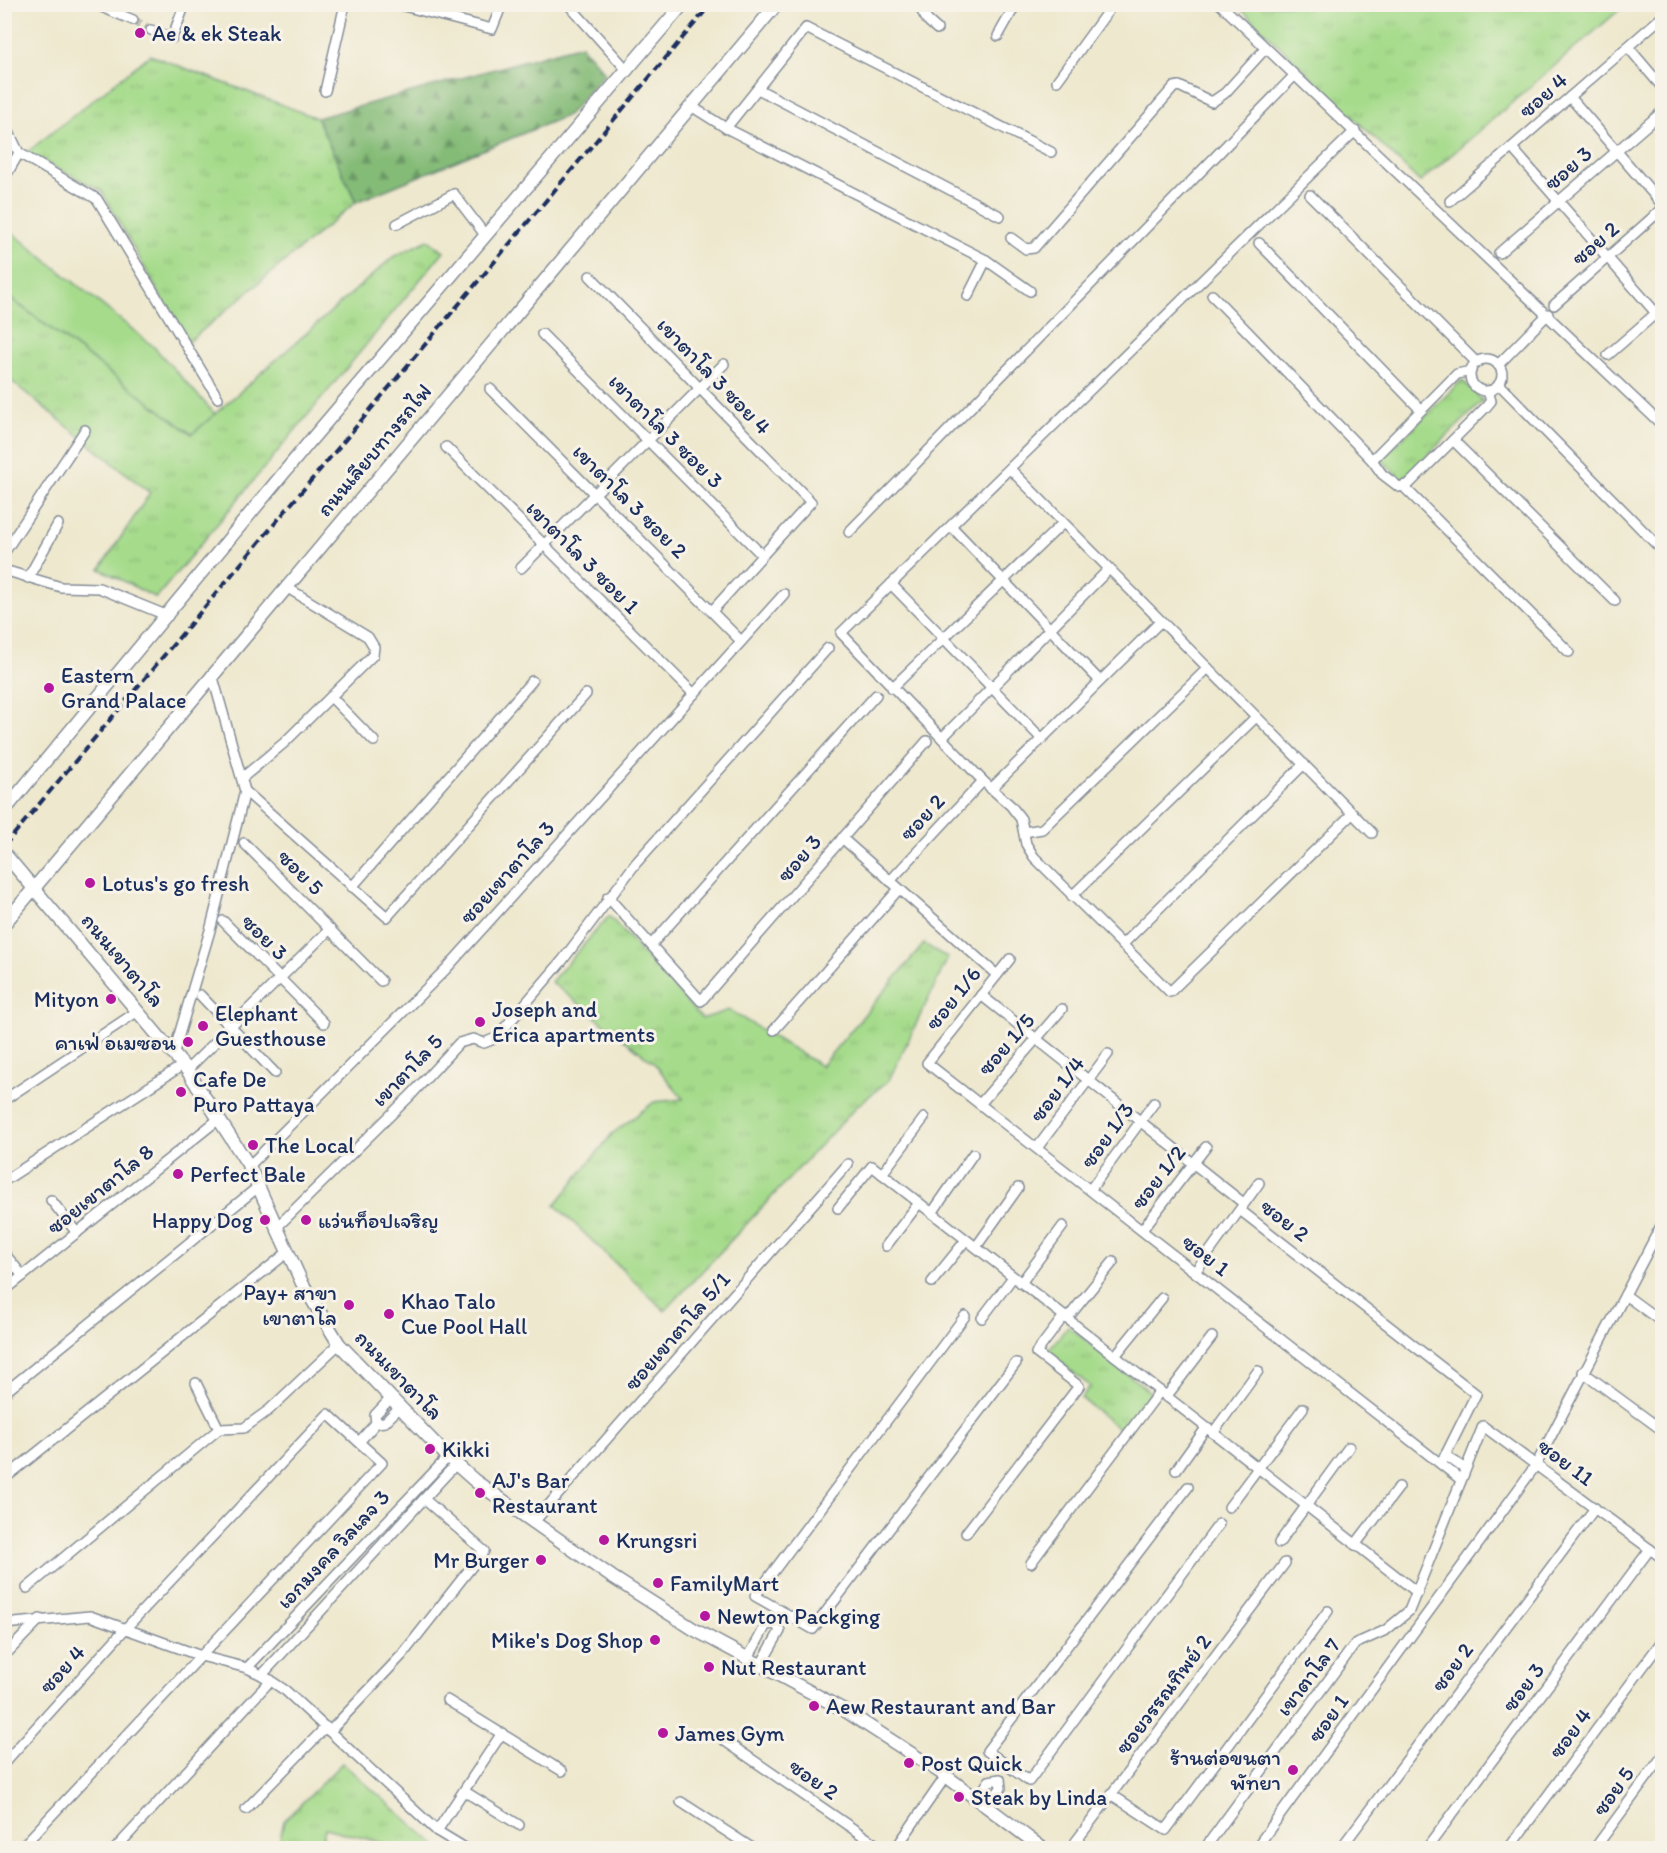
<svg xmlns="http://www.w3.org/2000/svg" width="1667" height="1853" font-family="Itim,'Playpen Sans Thai',sans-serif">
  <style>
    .grass { fill: url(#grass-tufts); stroke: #608574; stroke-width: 1.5 }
    .forest { fill: url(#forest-firs); stroke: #50756a; stroke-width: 1.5 }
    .garden { fill: #a6db8b; stroke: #608574; stroke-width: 1.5 }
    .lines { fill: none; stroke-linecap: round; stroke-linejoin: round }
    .minor-tunnel { stroke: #c4c3b8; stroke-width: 9; stroke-dasharray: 9 4.5; stroke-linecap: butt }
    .minor-casing { stroke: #848c96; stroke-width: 12 }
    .tertiary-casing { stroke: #848c96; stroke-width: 15 }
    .minor { stroke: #fff; stroke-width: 9 }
    .tertiary { stroke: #fff; stroke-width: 12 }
    .rail { stroke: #1b2f5e; stroke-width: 4; stroke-dasharray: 9 4.5; stroke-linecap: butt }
    .poi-dot { fill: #b5179e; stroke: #f7f3e8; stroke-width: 2 }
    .labels { text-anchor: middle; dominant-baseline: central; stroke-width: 6; stroke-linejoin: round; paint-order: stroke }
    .poi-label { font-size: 22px; fill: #1b2f5e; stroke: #f7f3e8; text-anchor: start }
    .street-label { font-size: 22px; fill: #1b2f5e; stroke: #f7f3e8 }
  </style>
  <defs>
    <pattern id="grass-tufts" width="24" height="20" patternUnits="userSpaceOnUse" patternTransform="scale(1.5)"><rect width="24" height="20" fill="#a6db8b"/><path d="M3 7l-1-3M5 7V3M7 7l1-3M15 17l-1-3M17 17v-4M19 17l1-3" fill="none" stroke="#8ebc7a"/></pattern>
    <pattern id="forest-firs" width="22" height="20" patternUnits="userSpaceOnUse" patternTransform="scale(1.5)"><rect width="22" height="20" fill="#84bb77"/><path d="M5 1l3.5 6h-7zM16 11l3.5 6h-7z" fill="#6b9865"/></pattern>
  </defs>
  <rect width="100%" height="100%" fill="#f7f3e8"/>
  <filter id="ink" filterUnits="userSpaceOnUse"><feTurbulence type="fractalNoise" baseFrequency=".0167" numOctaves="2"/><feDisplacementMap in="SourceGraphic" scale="12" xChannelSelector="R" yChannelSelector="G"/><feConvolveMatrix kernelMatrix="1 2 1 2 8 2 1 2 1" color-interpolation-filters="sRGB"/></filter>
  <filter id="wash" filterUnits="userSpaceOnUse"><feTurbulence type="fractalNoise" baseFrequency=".008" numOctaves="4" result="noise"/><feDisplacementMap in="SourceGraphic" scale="24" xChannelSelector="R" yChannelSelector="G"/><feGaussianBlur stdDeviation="1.35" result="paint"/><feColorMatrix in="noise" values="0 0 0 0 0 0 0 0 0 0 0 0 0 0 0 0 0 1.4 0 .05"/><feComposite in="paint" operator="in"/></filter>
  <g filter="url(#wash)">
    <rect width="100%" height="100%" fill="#eee8ce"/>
    <g class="grass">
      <path d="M1237,5H1625L1420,182Z"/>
      <path d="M150,55L317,118L356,202L187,343L101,190L26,153Z"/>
      <path d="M428,240L444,251L156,598L100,569L150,493L5,376L4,294L192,434L393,257Z"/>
      <path d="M1462,380L1483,401L1402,480L1381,459Z"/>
      <path d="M609,916L702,1019L729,1010L821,1066L924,944L948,958L889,1080L857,1106L665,1311L555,1205L612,1134L654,1102L683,1099L654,1063L551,982Z"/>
      <path d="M1068,1326L1151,1393L1122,1431L1081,1398L1090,1386L1047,1352Z"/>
      <path d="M342,1763L437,1846L435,1848H401L325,1828L321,1848H278L284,1821Z"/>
    </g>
    <path class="forest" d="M581,45L605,73L568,115L356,202L317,118Z"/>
    <path class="garden" d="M4,226L153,346L215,414L192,434L5,294Z"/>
  </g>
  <g filter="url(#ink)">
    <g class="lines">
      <path class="minor-tunnel" d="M133,20L151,30"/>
      <defs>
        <g id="minor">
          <path d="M94,4L133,20"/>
          <path d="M396,4L492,29L502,4"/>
          <path d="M568,4L627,70"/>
          <path d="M918,4L927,20L937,29"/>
          <path d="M1220,4L1662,425"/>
          <path d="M151,30L172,38L185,4"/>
          <path d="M998,36L1016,4"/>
          <path d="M1628,47L1662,87"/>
          <path d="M1057,81L1113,4"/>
          <path d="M758,89L1000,216"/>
          <path d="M325,91L345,4"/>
          <path d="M1570,97L1662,204"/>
          <path d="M691,106L726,128L986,260L968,296"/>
          <path d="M4,122L19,153L4,179"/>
          <path d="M726,128L806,28L1051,152"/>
          <path d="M1512,148L1656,313"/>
          <path d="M19,153L97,199L218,398"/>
          <path d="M1310,195L1477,363"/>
          <path d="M1450,201L1662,17"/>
          <path d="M397,224L454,194L485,235"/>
          <path d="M1011,238L1026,249L1034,248L1174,87L1179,86L1212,102L1225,93L1265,49"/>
          <path d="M1259,243L1421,410"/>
          <path d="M1499,253L1662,112"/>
          <path d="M986,260L1030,291"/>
          <path d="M590,276L811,502L712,611"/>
          <path d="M1212,295L1372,460L1382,474L1399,487L1409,484L1486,407L1491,401L1488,391"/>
          <path d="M1554,305L1662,209"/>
          <path d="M542,334L762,555"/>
          <path d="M1608,355L1662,308"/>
          <circle cx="1486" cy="375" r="16"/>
          <path d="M1498,365L1548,314"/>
          <path d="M1499,384L1662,550"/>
          <path d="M490,389L741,641"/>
          <path d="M1453,440L1615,601"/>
          <path d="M446,447L694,694"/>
          <path d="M1372,460L1457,374L1471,371"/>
          <path d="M1010,469L1372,833"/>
          <path d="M1403,486L1569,652"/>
          <path d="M951,526L1100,681"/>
          <path d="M849,532L1294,76"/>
          <path d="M4,553L85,430"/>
          <path d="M521,568L724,364"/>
          <path d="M4,570L61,587L99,588L168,616"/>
          <path d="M28,578L58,524"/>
          <path d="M891,584L1042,739"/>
          <path d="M892,688L1063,523"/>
          <path d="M332,698L374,741"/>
          <path d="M942,738L1109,569"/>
          <path d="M242,778L284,743L373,655L374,647L368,637L286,587"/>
          <path d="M991,789L1161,621"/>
          <path d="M245,791L387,917L586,694"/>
          <path d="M1353,813L1170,992L1034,857L1026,844L1021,819L1011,806L983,781L841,633L1355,131"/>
          <path d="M1024,832L1042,829L1208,668"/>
          <path d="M842,838L997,975"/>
          <path d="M244,843L381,981"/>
          <path d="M890,881L983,781"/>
          <path d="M352,887L532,681"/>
          <path d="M1072,896L1256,717"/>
          <path d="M608,897L701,1001L927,741"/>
          <path d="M223,921L324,1023"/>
          <path d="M651,945L876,695"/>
          <path d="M1122,945L1304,764"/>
          <path d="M1010,959L927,1063L1460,1479"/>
          <path d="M200,995L275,1073"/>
          <path d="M981,995L1242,1202"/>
          <path d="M774,1030L899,889"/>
          <path d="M174,1052L211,927L245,791L212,674"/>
          <path d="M187,1070L330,929"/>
          <path d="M4,1100L138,1011"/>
          <path d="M980,1104L1062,1009"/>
          <path d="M1037,1148L1108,1054"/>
          <path d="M249,1166L446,969L784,594"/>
          <path d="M882,1174L924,1118"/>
          <path d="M4,1181L183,1065"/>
          <path d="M1090,1190L1154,1103"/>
          <path d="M51,1200L77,1233"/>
          <path d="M838,1208L872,1166L1418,1593"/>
          <path d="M1240,1210L1476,1394L1441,1464"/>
          <path d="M932,1213L973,1154"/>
          <path d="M277,1227L411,1095L459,1043L473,1039L484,1043L496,1038L562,961L636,863L828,648"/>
          <path d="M1142,1230L1206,1147"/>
          <path d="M886,1246L919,1203"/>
          <path d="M976,1247L1018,1188"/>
          <path d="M4,1253L23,1276"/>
          <path d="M1195,1272L1259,1183"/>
          <path d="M932,1282L966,1240"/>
          <path d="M1021,1283L1063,1226"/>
          <path d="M4,1291L220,1118"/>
          <path d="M1625,1295L1662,1322"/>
          <path d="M965,1316L755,1596L813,1629L1016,1363"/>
          <path d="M982,1318L1013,1277"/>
          <path d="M1067,1319L1113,1262"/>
          <path d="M1115,1356L1162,1298"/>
          <path d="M1583,1372L1662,1430"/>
          <path d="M196,1383L219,1429"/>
          <path d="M4,1393L258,1187"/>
          <path d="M1166,1397L1212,1337"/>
          <path d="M376,1423L385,1422L399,1408"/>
          <path d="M1213,1433L1258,1371"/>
          <path d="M359,1442L376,1423L375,1415L390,1399"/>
          <path d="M1445,1455L1465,1469"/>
          <path d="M1176,1470L1206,1428"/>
          <path d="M4,1479L288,1252"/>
          <path d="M1188,1487L987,1751L1029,1781L1219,1524"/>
          <path d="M1229,1507L1303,1408"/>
          <path d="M533,1523L848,1164"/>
          <path d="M966,1533L1079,1386L1036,1353L1064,1316"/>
          <path d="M1279,1543L1349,1447"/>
          <path d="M1355,1545L1399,1487"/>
          <path d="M1031,1563L1160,1391"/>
          <path d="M27,1588L219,1429L244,1428L269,1410L339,1344"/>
          <path d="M4,1624L90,1616L201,1656L247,1668L262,1675L286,1691L437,1831L465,1848"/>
          <path d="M4,1656L40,1619"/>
          <path d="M747,1660L766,1625L776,1624"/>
          <path d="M760,1666L780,1631L776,1624"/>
          <path d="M247,1668L448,1457"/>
          <path d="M262,1675L456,1464"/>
          <path d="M447,1700L562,1771"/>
          <path d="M330,1731L402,1655L484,1551L424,1499"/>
          <path d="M725,1741L881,1848"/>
          <path d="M4,1763L125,1629L328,1414L382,1463L21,1848"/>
          <path d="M464,1791L519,1825"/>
          <path d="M1112,1795L1166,1830L1328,1611"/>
          <path d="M977,1799L989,1781L1000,1779L1001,1788L987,1806"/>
          <path d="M681,1802L752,1848"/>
          <path d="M246,1809L326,1727"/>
          <path d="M437,1831L502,1733"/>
          <path d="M116,1848L271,1680"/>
          <path d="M896,1848L946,1776"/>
          <path d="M1071,1848L1285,1563"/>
          <path d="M1205,1848L1355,1644L1386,1630L1409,1611L1483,1426L1662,1558"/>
          <path d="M1256,1848L1536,1465L1662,1224"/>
          <path d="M1341,1848L1595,1508"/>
          <path d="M1427,1848L1650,1549"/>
          <path d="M1509,1848L1662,1641"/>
          <path d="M1595,1848L1662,1757"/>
        </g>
        <g id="tertiary">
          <path d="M4,811L311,440L683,4"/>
          <path d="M4,853L187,1070L249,1166L302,1283L339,1344L448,1457L475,1481L612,1577L695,1630L844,1710L946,1776L1042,1848"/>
          <path d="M4,924L777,4"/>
        </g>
      </defs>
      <use href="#minor" class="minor-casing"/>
      <use href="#tertiary" class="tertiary-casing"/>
      <use href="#minor" class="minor"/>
      <use href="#tertiary" class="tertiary"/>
      <path class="rail" d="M4,846L711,4"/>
    </g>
  </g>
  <g class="poi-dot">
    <circle cx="140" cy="33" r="6"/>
    <circle cx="49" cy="688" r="6"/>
    <circle cx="90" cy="883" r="6"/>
    <circle cx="111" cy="999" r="6"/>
    <circle cx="480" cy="1022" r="6"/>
    <circle cx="203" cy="1026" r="6"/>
    <circle cx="188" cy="1042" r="6"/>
    <circle cx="181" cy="1092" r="6"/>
    <circle cx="253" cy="1145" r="6"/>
    <circle cx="178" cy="1174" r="6"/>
    <circle cx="265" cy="1220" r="6"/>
    <circle cx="306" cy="1220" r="6"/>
    <circle cx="349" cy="1305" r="6"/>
    <circle cx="389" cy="1314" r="6"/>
    <circle cx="430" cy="1449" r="6"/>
    <circle cx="480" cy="1493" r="6"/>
    <circle cx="604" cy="1540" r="6"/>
    <circle cx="541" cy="1560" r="6"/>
    <circle cx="658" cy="1583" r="6"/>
    <circle cx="705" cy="1616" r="6"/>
    <circle cx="655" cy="1640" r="6"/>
    <circle cx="709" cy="1667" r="6"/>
    <circle cx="814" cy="1706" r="6"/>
    <circle cx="663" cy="1733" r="6"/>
    <circle cx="909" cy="1763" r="6"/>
    <circle cx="1293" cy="1770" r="6"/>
    <circle cx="959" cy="1797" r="6"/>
  </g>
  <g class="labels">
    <g class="poi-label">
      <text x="152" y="33">Ae &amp; ek Steak</text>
      <text x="61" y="675">Eastern<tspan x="61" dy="25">Grand Palace</tspan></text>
      <text x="102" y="883">Lotus's go fresh</text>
      <text x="99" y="999" text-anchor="end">Mityon</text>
      <text x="492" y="1009">Joseph and<tspan x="492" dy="25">Erica apartments</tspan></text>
      <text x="215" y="1013">Elephant<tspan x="215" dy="25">Guesthouse</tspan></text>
      <text x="176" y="1042" text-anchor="end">คาเฟ่ อเมซอน</text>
      <text x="193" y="1079">Cafe De<tspan x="193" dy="25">Puro Pattaya</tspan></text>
      <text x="265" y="1145">The Local</text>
      <text x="190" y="1174">Perfect Bale</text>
      <text x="253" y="1220" text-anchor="end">Happy Dog</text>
      <text x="318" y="1220">แว่นท็อปเจริญ</text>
      <text x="337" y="1292" text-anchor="end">Pay+ สาขา<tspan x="337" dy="25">เขาตาโล</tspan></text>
      <text x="401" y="1301">Khao Talo<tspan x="401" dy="25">Cue Pool Hall</tspan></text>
      <text x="442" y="1449">Kikki</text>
      <text x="492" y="1480">AJ's Bar<tspan x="492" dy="25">Restaurant</tspan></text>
      <text x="616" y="1540">Krungsri</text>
      <text x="529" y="1560" text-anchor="end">Mr Burger</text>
      <text x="670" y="1583">FamilyMart</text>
      <text x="717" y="1616">Newton Packging</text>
      <text x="643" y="1640" text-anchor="end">Mike's Dog Shop</text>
      <text x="721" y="1667">Nut Restaurant</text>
      <text x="826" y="1706">Aew Restaurant and Bar</text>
      <text x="675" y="1733">James Gym</text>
      <text x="1281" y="1757" text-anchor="end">ร้านต่อขนตา<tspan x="1281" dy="25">พัทยา</tspan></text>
      <text x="921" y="1763">Post Quick</text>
      <text x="971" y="1797">Steak by Linda</text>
    </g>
    <g class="street-label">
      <text transform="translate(1543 95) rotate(-41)">ซอย 4</text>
      <text transform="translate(1568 168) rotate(-41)">ซอย 3</text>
      <text transform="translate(1595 243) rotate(-41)">ซอย 2</text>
      <text transform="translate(714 376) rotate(46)">เขาตาโล 3 ซอย 4</text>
      <text transform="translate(666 431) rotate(45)">เขาตาโล 3 ซอย 3</text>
      <text transform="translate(374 450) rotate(-50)">ถนนเลียบทางรถไฟ</text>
      <text transform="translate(630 501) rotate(45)">เขาตาโล 3 ซอย 2</text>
      <text transform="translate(583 557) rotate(45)">เขาตาโล 3 ซอย 1</text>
      <text transform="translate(922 817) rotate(-47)">ซอย 2</text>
      <text transform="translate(799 858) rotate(-49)">ซอย 3</text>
      <text transform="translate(301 872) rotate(45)">ซอย 5</text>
      <text transform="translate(507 872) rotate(-48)">ซอยเขาตาโล 3</text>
      <text transform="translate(265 937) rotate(45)">ซอย 3</text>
      <text transform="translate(123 960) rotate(50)">ถนนเขาตาโล</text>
      <text transform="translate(953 998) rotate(-51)">ซอย 1/6</text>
      <text transform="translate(1006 1044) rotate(-49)">ซอย 1/5</text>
      <text transform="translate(407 1070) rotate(-46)">เขาตาโล 5</text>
      <text transform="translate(1057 1089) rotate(-53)">ซอย 1/4</text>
      <text transform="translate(1107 1135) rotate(-54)">ซอย 1/3</text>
      <text transform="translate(1158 1177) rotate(-52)">ซอย 1/2</text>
      <text transform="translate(100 1189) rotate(-39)">ซอยเขาตาโล 8</text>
      <text transform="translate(1285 1220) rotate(38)">ซอย 2</text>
      <text transform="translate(1206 1255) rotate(38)">ซอย 1</text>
      <text transform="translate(677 1331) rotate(-49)">ซอยเขาตาโล 5/1</text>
      <text transform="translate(399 1375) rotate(46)">ถนนเขาตาโล</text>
      <text transform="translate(1566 1462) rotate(37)">ซอย 11</text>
      <text transform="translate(333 1549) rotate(-47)">เอกมงคล วิลเลจ 3</text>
      <text transform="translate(1452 1667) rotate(-53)">ซอย 2</text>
      <text transform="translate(62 1669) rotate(-48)">ซอย 4</text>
      <text transform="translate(1308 1677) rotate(-53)">เขาตาโล 7</text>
      <text transform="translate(1523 1687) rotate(-53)">ซอย 3</text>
      <text transform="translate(1163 1694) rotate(-53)">ซอยวรรณทิพย์ 2</text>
      <text transform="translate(1328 1718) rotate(-54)">ซอย 1</text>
      <text transform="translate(1570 1733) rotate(-53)">ซอย 4</text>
      <text transform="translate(814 1779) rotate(35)">ซอย 2</text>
      <text transform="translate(1613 1791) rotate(-54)">ซอย 5</text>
    </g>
  </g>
  <rect width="1667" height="1853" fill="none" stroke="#f7f3e8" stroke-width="24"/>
</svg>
